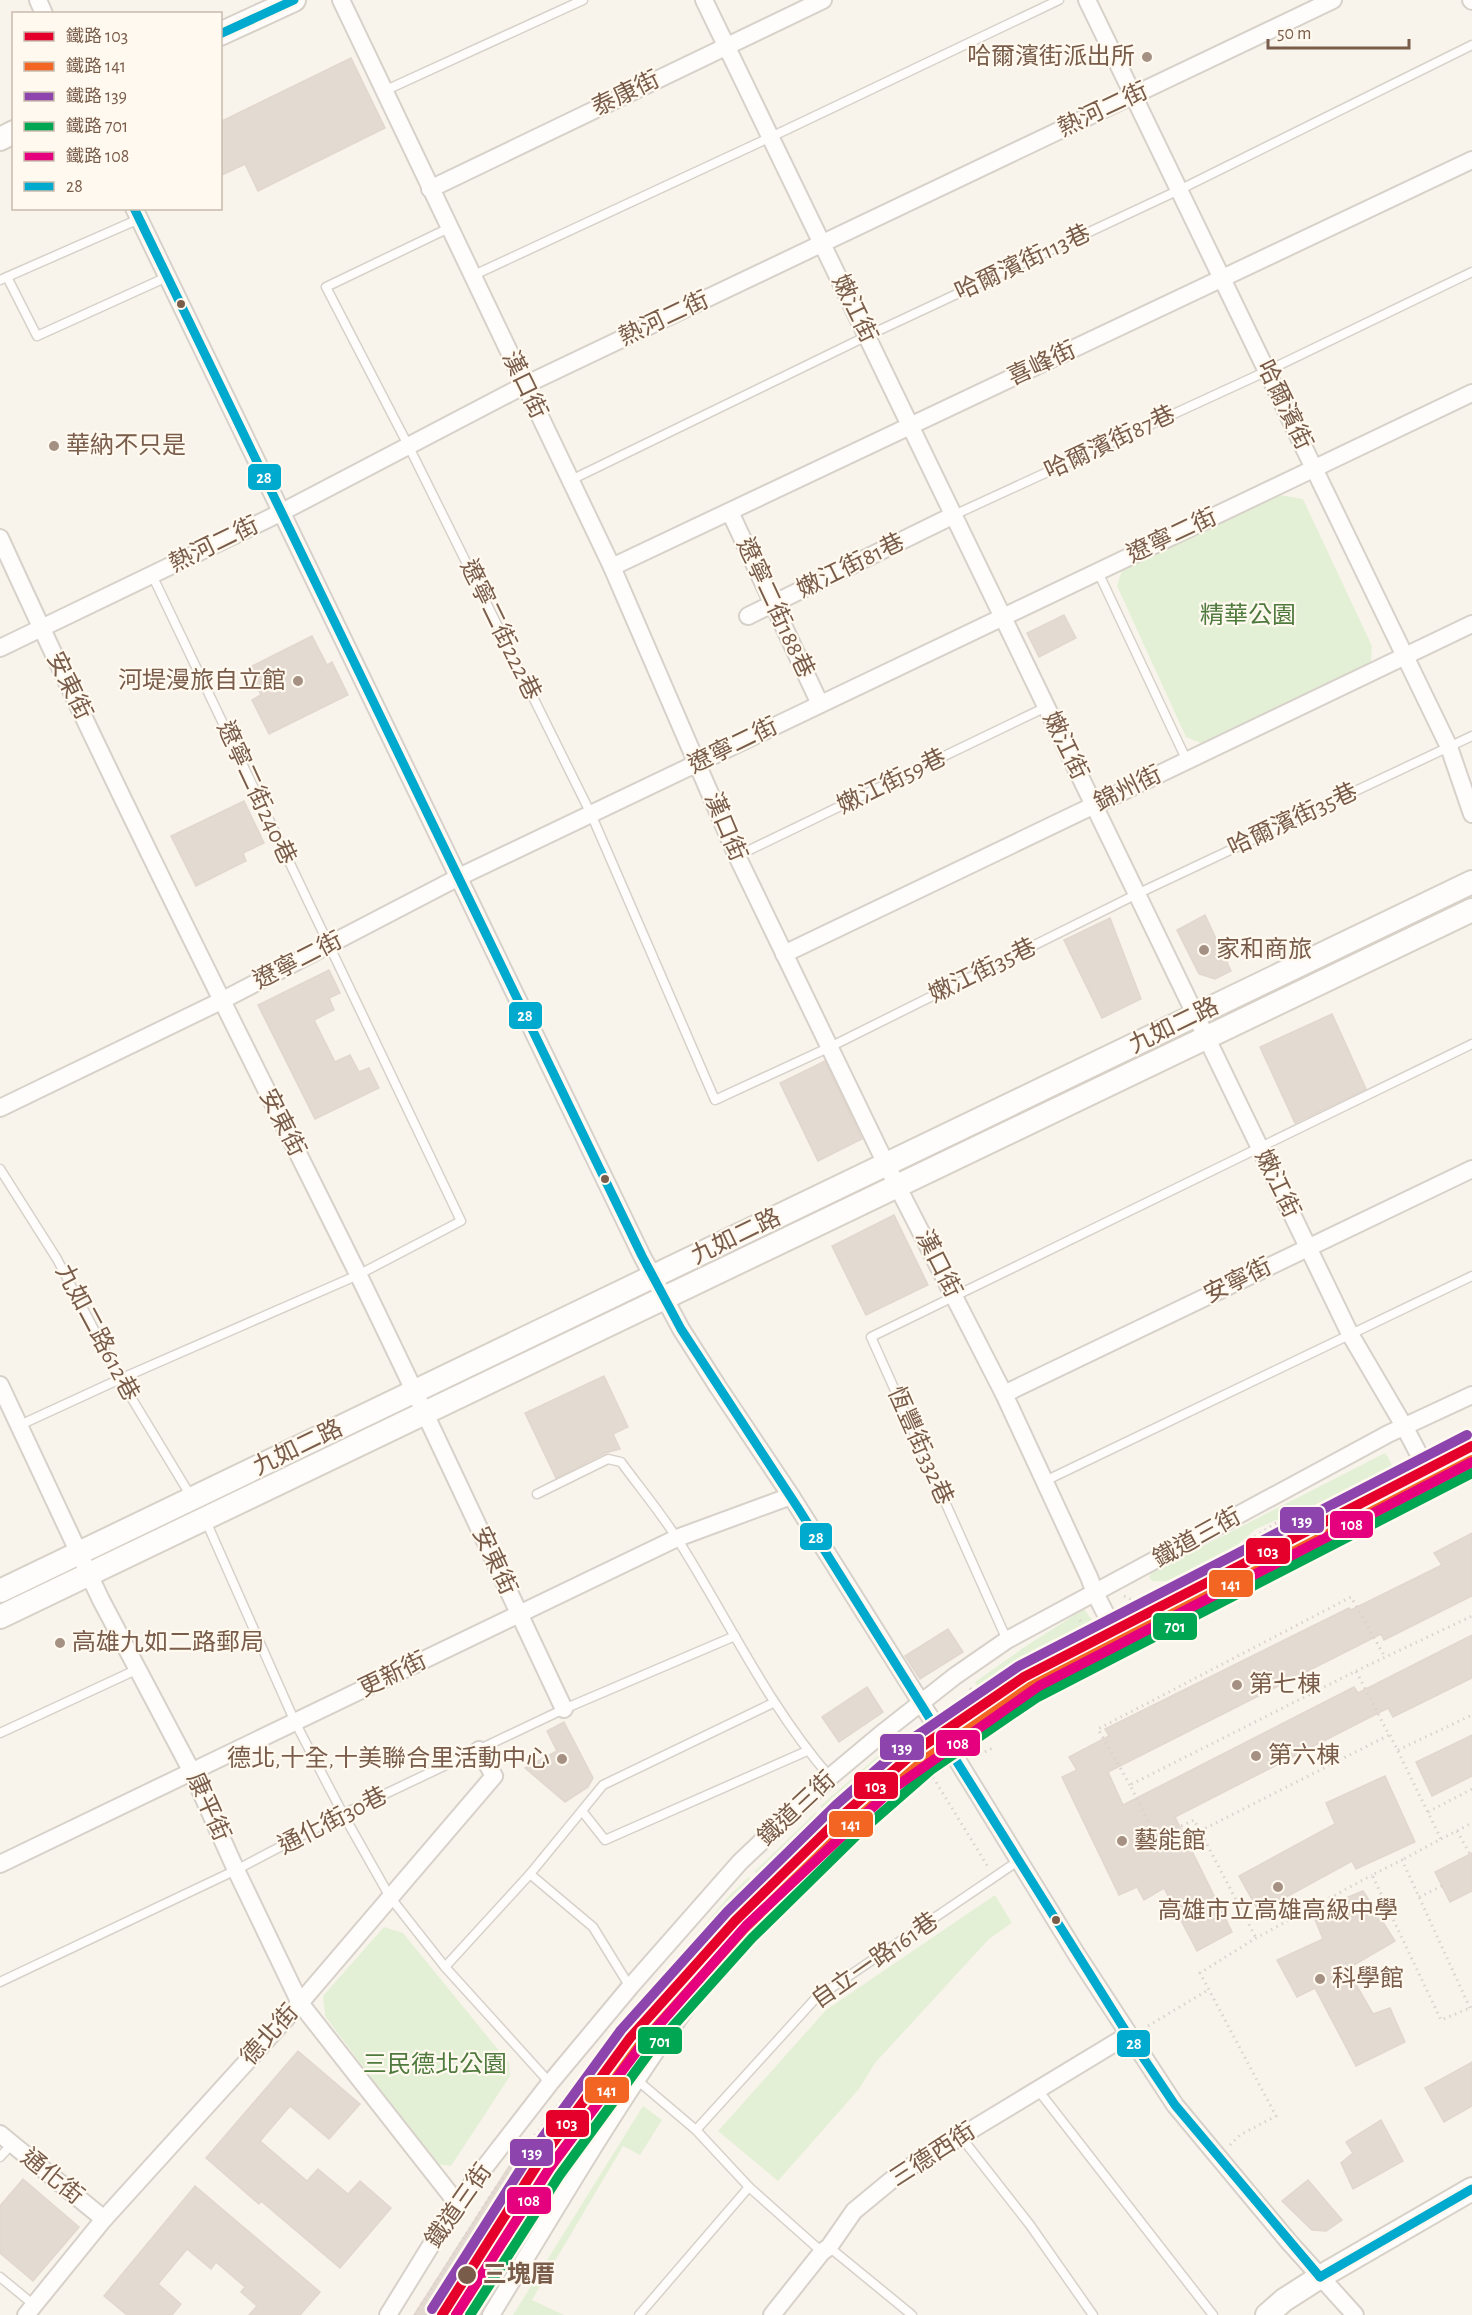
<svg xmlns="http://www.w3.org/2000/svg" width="1472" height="2315" font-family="'Alegreya Sans','Noto Sans TC',sans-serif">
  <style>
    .green { fill: #e4f0d6 }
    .building { fill: #e3dad1; stroke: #e2d7ce; stroke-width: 1.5 }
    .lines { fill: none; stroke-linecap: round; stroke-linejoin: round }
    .lane-casing { stroke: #d7d1ca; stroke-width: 11 }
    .street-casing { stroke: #d7d1ca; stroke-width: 20 }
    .secondary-casing { stroke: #d8d1c8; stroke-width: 26 }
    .path { stroke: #dbd3cd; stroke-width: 3; stroke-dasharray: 1.5 4.5; stroke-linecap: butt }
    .lane { stroke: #fefdfc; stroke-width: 8 }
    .street { stroke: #fefdfc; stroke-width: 16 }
    .secondary { stroke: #fefdfc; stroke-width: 22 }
    .bus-1-casing { stroke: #fff9ef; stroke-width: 14 }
    .bus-1 { stroke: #00a9ce; stroke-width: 9 }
    .rail-1-casing { stroke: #fff9ef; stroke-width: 15 }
    .rail-2-casing { stroke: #fff9ef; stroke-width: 15 }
    .rail-3-casing { stroke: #fff9ef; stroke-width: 15 }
    .rail-4-casing { stroke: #fff9ef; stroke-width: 15 }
    .rail-5-casing { stroke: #fff9ef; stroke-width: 15 }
    .rail-1 { stroke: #e4002b; stroke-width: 10 }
    .rail-2 { stroke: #f26522; stroke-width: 10 }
    .rail-3 { stroke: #8e44ad; stroke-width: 10 }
    .rail-4 { stroke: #00a651; stroke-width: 10 }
    .rail-5 { stroke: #e5007d; stroke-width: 10 }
    .poi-dot { fill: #a59183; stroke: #fff9ef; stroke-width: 2 }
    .bus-dot { fill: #795c4a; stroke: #fff9ef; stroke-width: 2 }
    .labels { text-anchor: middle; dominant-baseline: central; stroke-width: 4.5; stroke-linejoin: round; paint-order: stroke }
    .poi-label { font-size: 24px; fill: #795c4a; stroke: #fff9ef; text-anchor: start }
    .street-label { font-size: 24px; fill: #795c4a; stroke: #fff9ef }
    .park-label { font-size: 24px; fill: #4e7a3e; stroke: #fff9ef }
    .stop-label { font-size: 24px; font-weight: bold; fill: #795c4a; stroke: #fff9ef; text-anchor: start }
    .line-badge { stroke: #fff9ef; stroke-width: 2 }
    .badge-label { font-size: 16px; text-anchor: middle; font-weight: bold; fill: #fff }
  </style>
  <rect width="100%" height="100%" fill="#f8f4ec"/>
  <g class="green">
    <path d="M1280,495L1303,499L1372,646L1371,663L1203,744L1186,737L1117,586L1122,570Z"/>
    <path d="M1385,1453C1394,1465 1394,1470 1385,1482H1371L1346,1498L1325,1505L1297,1511L1256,1529L1220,1560L1183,1586L1171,1581H1152L1149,1577L1152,1572Z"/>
    <path d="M1375,1507L1192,1595L1190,1590C1202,1584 1214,1576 1225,1568C1237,1558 1247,1546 1260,1537C1293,1515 1337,1510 1375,1507Z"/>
    <path d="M1084,1609L1092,1620V1626L1075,1637L1044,1648L1021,1661L992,1687L979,1692L975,1682L1026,1646Z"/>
    <path d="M1079,1644L1082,1647L991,1702L989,1699C1017,1669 1039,1654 1079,1644Z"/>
    <path d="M878,1756L893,1760L829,1817L820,1806Z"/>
    <path d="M816,1812L823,1824L766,1881L754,1872Z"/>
    <path d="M749,1877L762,1888L741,1901L678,1979L655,2011L631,2056L617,2042L677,1967L672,1964L729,1896Z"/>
    <path d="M995,1895L1012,1923L989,1939L875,2063L859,2089L778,2181L718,2131L826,2010Z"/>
    <path d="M384,1927L403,1933L509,2063L510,2076L451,2166L436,2164L325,2016L323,1996Z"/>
    <path d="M643,2106L662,2120L640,2155L623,2146L532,2300L564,2315H513Z"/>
  </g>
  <g class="building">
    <path d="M351,58L385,128L258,191L245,164L220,176V122Z"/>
    <path d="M1064,615L1076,638L1039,657L1027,633Z"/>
    <path d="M312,636L327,665L332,662L348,695L269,734L252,700L261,695L248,668Z"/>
    <path d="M244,801L264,843L243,853L246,861L196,886L171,836Z"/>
    <path d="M1205,915L1231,971L1215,979L1199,974L1177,930Z"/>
    <path d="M1110,918L1141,999L1102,1018L1064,940Z"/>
    <path d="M329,970L340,993L329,998L334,1010L314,1020L335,1062L350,1055L359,1072L369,1068L379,1088L315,1119L258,1005Z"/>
    <path d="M1332,1014L1366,1089L1295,1123L1260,1047Z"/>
    <path d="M825,1061L862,1139L818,1161L780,1083Z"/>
    <path d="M894,1215L928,1285L866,1315L832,1246Z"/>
    <path d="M604,1376L628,1427L613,1434L620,1449L605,1453L556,1478L525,1413Z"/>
    <path d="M1472,1533V1596L1384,1640L1381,1634L1108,1772L1123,1805L1354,1687L1358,1693L1472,1635V1678L1393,1717L1388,1708L1175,1817L1232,1932L1197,1951L1164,1888L1144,1900L1137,1887L1119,1895L1062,1777L1077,1770L1069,1757L1109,1736L1105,1729L1349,1608L1351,1610L1442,1565L1434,1553Z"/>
    <path d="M948,1629L963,1652L920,1679L905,1656Z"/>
    <path d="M867,1687L883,1712L839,1742L822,1717Z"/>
    <path d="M564,1722L593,1778L588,1787L565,1802L525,1768L557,1751L547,1731Z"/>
    <path d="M1472,1735V1776L1432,1796L1416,1762Z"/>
    <path d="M1385,1776L1415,1842L1356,1869L1352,1861L1259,1912L1239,1876L1335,1824L1326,1803Z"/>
    <path d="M1472,1853V1891L1450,1902L1435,1872Z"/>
    <path d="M1363,1891L1395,1941L1347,1969L1373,2014L1390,2008L1405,2042L1356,2066L1315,1988L1297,1997L1277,1960L1323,1939L1312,1912Z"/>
    <path d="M298,2051L360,2104L329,2139L290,2106L260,2141L307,2181L318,2169L348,2194L360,2181L391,2208L340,2268L261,2201L259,2204L206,2158Z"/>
    <path d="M1472,2062V2106L1444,2122L1425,2088Z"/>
    <path d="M594,2065L616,2080L562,2162L565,2164L551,2187L555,2190L481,2315H414L515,2157L525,2164L536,2146L542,2149Z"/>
    <path d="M1381,2120L1403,2161L1353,2189L1341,2163L1353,2153L1346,2142Z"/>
    <path d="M23,2179L79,2227L33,2281L0,2253V2206Z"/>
    <path d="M1308,2180L1342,2220L1326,2231L1312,2230L1282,2201Z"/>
    <path d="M195,2186L320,2292L300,2315H249L257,2306L241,2292L245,2287L216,2262L211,2269L187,2249L158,2284L181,2304L172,2315H127L104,2296Z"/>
  </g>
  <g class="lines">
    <defs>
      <g id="lane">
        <path d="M384,91L583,0"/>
        <path d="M449,228L326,287L409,447L591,814L715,1100L830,1047L1137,894L1472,736"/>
        <path d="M472,276L771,137L1059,0"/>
        <path d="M7,277L37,336L167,277"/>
        <path d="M0,280L139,219"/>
        <path d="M571,480L867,336L1179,190L1472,45"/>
        <path d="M954,515L1267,371L1472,272"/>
        <path d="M1098,572L1187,761"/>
        <path d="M737,856L1046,707"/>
        <path d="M0,1169L57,1259L120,1379L192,1498"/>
        <path d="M20,1425L120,1379L358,1275L461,1221L152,575"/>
        <path d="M1045,1481L1472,1276"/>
        <path d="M537,1494L608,1459L621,1462C640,1488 661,1513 678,1540C728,1619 768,1706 830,1777"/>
        <path d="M205,1519L295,1722L343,1814L390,1897L445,1967L550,2083"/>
        <path d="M1007,1640L871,1337L1472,1044"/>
        <path d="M0,1733L138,1669"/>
        <path d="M582,1811L605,1840L807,1751"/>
        <path d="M530,1874L593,1927L630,1987"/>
        <path d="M445,1967L530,1874L603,1785L773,1703"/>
        <path d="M0,1982L236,1870L343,1814L564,1709L735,1636"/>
        <path d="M637,2080L696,2130L749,2187L822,2252"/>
        <path d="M1038,2090L1213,2315"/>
        <path d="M696,2130L815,1999L1018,1861"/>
        <path d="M961,2137L1030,2225L1093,2315"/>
        <path d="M0,2157L12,2144"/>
        <path d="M829,2247L912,2315"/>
        <path d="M0,2277L34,2305"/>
        <path d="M639,2315L749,2187"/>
      </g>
      <g id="street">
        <path d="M38,0L44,14"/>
        <path d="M341,0L612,567L737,856L886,1164L1004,1394L1089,1577L1095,1593L1123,1648"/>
        <path d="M704,0L1350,1334L1404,1426L1436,1487"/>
        <path d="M1087,0L1449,747L1472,814"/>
        <path d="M1471,0L1472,1"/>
        <path d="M430,189L823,0"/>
        <path d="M134,208L642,1256L681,1329L718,1387L791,1496L959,1763L1077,1955L1175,2105L1289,2242L1355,2315"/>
        <path d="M730,512L820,704"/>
        <path d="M0,538C113,786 236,1028 357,1272C428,1417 495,1563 564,1709"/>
        <path d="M612,567L1472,160"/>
        <path d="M748,616L954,515"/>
        <path d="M0,648L280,513L525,385L1333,0"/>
        <path d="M784,954L1472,624"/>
        <path d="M0,1108L221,1001L459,877L1472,393"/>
        <path d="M0,1385L101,1600L192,1772L236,1870L300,2003L457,2203"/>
        <path d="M1004,1394L1472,1169"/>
        <path d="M0,1864L677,1538L791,1496"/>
        <path d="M0,2134L104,2219"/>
        <path d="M26,2315L104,2219L300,2003L494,1776L479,1750"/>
        <path d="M388,2315L457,2203L550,2083L630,1987L740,1862L830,1777L885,1731L955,1676L1007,1640L1388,1434L1472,1395"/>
        <path d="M491,2315C600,2137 703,1951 860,1810C878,1794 896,1776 915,1762C939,1744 966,1733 991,1719C1046,1689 1101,1659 1156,1631C1261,1577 1365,1521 1472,1470"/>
        <path d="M772,2315L822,2252L829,2247L854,2211L900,2173L1128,2035"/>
      </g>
      <g id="secondary">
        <path d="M220,34L294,0"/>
        <path d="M0,139L14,132"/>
        <path d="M0,1591L1472,882"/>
        <path d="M0,1617L1472,910"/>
        <path d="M1267,2315L1284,2300L1320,2277L1472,2189"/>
      </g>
    </defs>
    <use href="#lane" class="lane-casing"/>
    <use href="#street" class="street-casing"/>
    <use href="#secondary" class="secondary-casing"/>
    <g class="path">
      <path d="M1446,1462L1460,1446L1472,1438"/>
      <path d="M1404,1467L1409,1480"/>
      <path d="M1124,1596L1141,1605L1149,1616"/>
      <path d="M1175,1600L1224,1563L1248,1541L1276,1523L1300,1515L1370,1499"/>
      <path d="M1080,1620L1093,1643L1092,1645"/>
      <path d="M1356,1671L1472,1616"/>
      <path d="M970,1688L984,1702"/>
      <path d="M984,1701C1005,1677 1033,1649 1067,1644C1072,1644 1080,1647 1085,1649"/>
      <path d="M1390,1735L1441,1839L1402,1860"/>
      <path d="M1398,1750L1472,1715"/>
      <path d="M974,1757L995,1747"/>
      <path d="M928,1775H931L936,1782L988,1867"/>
      <path d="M931,1775L943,1770"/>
      <path d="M1130,1785L1098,1729L1351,1597L1385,1657"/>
      <path d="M1428,1812L1472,1789"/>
      <path d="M1200,1831L1389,1735L1356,1671L1130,1785L1156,1838L1194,1820L1200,1831L1256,1938"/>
      <path d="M1457,1831L1470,1854"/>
      <path d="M1441,1839L1472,1823"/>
      <path d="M1419,1897L1442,1886"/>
      <path d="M664,2006L684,1978"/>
      <path d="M1470,2008L1402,1860L1372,1875L1441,2020L1470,2008L1472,2007"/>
      <path d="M1148,2026L1208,1990"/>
      <path d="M1230,2145L1240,2135L1276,2116L1200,1973L1256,1938L1372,1875"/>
      <path d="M415,2315L494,2190L574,2084L602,2102"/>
    </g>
    <use href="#lane" class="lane"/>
    <use href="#street" class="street"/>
    <use href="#secondary" class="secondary"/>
    <defs>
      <g id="bus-1">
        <path d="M220,34L294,0"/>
        <path d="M134,208L642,1256L681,1329L798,1508L1128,2035L1175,2105L1320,2277"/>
        <path d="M1320,2277L1472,2189"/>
      </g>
    </defs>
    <use href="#bus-1" class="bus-1-casing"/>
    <use href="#bus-1" class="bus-1"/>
    <defs>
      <path id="rail-1" d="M442,2315L539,2162L630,2038L735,1921L844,1814L917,1750L1024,1677L1472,1446"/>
      <path id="rail-2" d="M456,2315L549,2169L639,2046L744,1929L852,1823L924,1760L1030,1687L1472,1460"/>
      <path id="rail-3" d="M432,2309L529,2156L621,2030L727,1912L836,1805L909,1741L1019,1666L1467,1435"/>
      <path id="rail-4" d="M470,2315L559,2176L649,2053L752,1938L860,1832L932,1769L1036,1698L1472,1473"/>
      <path id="rail-5" d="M456,2315L551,2166L643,2043L746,1926L891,1790L1039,1686L1472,1462"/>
    </defs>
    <use href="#rail-1" class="rail-1-casing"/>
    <use href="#rail-2" class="rail-2-casing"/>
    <use href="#rail-3" class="rail-3-casing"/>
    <use href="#rail-4" class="rail-4-casing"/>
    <use href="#rail-5" class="rail-5-casing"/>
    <use href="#rail-1" class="rail-1"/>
    <use href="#rail-2" class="rail-2"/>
    <use href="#rail-3" class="rail-3"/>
    <use href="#rail-4" class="rail-4"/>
    <use href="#rail-5" class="rail-5"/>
  </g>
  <g class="poi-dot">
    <circle cx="1147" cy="57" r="6"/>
    <circle cx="54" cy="446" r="6"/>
    <circle cx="298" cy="681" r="6"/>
    <circle cx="1204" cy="950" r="6"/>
    <circle cx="60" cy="1643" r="6"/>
    <circle cx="1237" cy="1685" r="6"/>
    <circle cx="1256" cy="1756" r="6"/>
    <circle cx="562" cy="1759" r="6"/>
    <circle cx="1122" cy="1841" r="6"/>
    <circle cx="1278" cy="1887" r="6"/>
    <circle cx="1320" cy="1979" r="6"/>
  </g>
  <g class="bus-dot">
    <circle cx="181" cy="304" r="5"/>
    <circle cx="605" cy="1179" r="5"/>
    <circle cx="1056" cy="1920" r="5"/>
    <circle cx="467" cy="2275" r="10"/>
  </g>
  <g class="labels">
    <g class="poi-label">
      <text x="1135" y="57" text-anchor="end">哈爾濱街派出所</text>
      <text x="66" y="446">華納不只是</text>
      <text x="286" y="681" text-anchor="end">河堤漫旅自立館</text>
      <text x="1216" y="950">家和商旅</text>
      <text x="72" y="1643">高雄九如二路郵局</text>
      <text x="1249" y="1685">第七棟</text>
      <text x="1268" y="1756">第六棟</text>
      <text x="550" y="1759" text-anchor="end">德北,十全,十美聯合里活動中心</text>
      <text x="1134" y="1841">藝能館</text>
      <text x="1278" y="1911" text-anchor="middle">高雄市立高雄高級中學</text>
      <text x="1332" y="1979">科學館</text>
    </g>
    <g class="street-label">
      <text transform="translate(626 94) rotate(-26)">泰康街</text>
      <text transform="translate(1103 110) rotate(-25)">熱河二街</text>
      <text transform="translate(1023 263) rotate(-25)">哈爾濱街113巷</text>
      <text transform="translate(854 309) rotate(64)">嫩江街</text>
      <text transform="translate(664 319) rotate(-25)">熱河二街</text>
      <text transform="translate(1042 364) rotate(-25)">喜峰街</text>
      <text transform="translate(524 385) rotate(64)">漢口街</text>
      <text transform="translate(1284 405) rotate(64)">哈爾濱街</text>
      <text transform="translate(1110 443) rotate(-25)">哈爾濱街87巷</text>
      <text transform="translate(1172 536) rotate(-25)">遼寧二街</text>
      <text transform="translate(214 545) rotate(-26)">熱河二街</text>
      <text transform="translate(851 566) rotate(-26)">嫩江街81巷</text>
      <text transform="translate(775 608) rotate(65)">遼寧二街188巷</text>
      <text transform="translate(500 630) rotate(64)">遼寧二街222巷</text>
      <text transform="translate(69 686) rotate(64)">安東街</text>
      <text transform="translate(733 746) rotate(-26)">遼寧二街</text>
      <text transform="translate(1065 746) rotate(64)">嫩江街</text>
      <text transform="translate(892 782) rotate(-26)">嫩江街59巷</text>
      <text transform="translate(1128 789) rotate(-26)">錦州街</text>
      <text transform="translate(256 793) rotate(65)">遼寧二街240巷</text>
      <text transform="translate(1293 820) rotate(-25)">哈爾濱街35巷</text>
      <text transform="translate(725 827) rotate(67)">漢口街</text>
      <text transform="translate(298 961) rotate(-27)">遼寧二街</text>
      <text transform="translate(983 971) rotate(-26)">嫩江街35巷</text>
      <text transform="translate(1174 1026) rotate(-26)">九如二路</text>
      <text transform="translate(282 1123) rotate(63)">安東街</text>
      <text transform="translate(1277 1184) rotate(64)">嫩江街</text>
      <text transform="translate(736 1237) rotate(-26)">九如二路</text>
      <text transform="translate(938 1264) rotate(63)">漢口街</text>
      <text transform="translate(1238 1281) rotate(-26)">安寧街</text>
      <text transform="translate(97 1333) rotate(62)">九如二路612巷</text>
      <text transform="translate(920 1446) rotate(66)">恆豐街332巷</text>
      <text transform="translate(298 1448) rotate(-26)">九如二路</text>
      <text transform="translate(1197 1538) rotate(-29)">鐵道三街</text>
      <text transform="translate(494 1561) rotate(65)">安東街</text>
      <text transform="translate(393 1675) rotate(-26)">更新街</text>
      <text transform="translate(208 1807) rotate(66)">康平街</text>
      <text transform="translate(797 1809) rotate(-43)">鐵道三街</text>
      <text transform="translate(333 1821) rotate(-27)">通化街30巷</text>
      <text transform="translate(875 1961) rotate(-35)">自立一路161巷</text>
      <text transform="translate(270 2035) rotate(-48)">德北街</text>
      <text transform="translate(933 2155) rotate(-33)">三德西街</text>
      <text transform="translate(52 2177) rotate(39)">通化街</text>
      <text transform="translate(459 2206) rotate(-55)">鐵道三街</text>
    </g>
    <g class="park-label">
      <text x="1248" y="616">精華公園</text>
      <text x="435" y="2065">三民德北公園</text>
    </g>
    <g class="stop-label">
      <text x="483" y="2275">三塊厝</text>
    </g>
  </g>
  <g class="line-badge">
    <rect x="247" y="463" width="35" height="28" rx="6" fill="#00a9ce"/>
    <rect x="508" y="1001" width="35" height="29" rx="6" fill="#00a9ce"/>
    <rect x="1279" y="1506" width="46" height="28" rx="6" fill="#8e44ad"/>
    <rect x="1329" y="1510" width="45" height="29" rx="6" fill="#e5007d"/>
    <rect x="799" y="1522" width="34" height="29" rx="6" fill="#00a9ce"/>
    <rect x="1245" y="1537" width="46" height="28" rx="6" fill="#e4002b"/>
    <rect x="1208" y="1569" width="46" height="29" rx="6" fill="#f26522"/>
    <rect x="1152" y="1612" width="46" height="29" rx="6" fill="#00a651"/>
    <rect x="935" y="1729" width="46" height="28" rx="6" fill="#e5007d"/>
    <rect x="879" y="1733" width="46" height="28" rx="6" fill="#8e44ad"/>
    <rect x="853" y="1771" width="46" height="29" rx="6" fill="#e4002b"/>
    <rect x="828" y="1810" width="46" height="28" rx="6" fill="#f26522"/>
    <rect x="637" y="2026" width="46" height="29" rx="6" fill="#00a651"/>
    <rect x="1116" y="2029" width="35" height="29" rx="6" fill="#00a9ce"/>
    <rect x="584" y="2076" width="46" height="28" rx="6" fill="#f26522"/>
    <rect x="545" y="2109" width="45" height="29" rx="6" fill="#e4002b"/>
    <rect x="509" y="2138" width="45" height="29" rx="6" fill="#8e44ad"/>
    <rect x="506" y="2186" width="46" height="29" rx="6" fill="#e5007d"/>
  </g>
  <g class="badge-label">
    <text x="264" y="483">28</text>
    <text x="525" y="1021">28</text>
    <text x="1302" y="1526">139</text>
    <text x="1352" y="1530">108</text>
    <text x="816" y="1543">28</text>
    <text x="1268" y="1557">103</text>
    <text x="1231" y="1590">141</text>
    <text x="1175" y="1632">701</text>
    <text x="958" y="1749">108</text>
    <text x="902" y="1753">139</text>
    <text x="876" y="1792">103</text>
    <text x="851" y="1830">141</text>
    <text x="660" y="2047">701</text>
    <text x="1134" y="2049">28</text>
    <text x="607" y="2096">141</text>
    <text x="567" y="2129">103</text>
    <text x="532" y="2158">139</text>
    <text x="529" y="2206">108</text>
  </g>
  <rect x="12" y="12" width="210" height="198" fill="#fff9ef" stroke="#c9baad" stroke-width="1.5"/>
  <rect x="24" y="32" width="30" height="9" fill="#e4002b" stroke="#c9baad" stroke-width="1.5"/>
  <text x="66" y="42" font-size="18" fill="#795c4a">鐵路 103</text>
  <rect x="24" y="62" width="30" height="9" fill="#f26522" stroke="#c9baad" stroke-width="1.5"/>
  <text x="66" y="72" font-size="18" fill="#795c4a">鐵路 141</text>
  <rect x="24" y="92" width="30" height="9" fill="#8e44ad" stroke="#c9baad" stroke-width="1.5"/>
  <text x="66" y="102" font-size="18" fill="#795c4a">鐵路 139</text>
  <rect x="24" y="122" width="30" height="9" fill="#00a651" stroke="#c9baad" stroke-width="1.5"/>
  <text x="66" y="132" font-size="18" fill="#795c4a">鐵路 701</text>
  <rect x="24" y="152" width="30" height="9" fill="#e5007d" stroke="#c9baad" stroke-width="1.5"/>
  <text x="66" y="162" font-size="18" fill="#795c4a">鐵路 108</text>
  <rect x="24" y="182" width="30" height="9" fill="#00a9ce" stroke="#c9baad" stroke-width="1.5"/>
  <text x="66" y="192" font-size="18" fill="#795c4a">28</text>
  <path d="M1268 39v9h141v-9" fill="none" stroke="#795c4a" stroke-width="3"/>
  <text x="1277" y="39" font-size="18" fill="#795c4a" stroke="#fff9ef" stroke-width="4.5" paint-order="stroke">50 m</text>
</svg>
